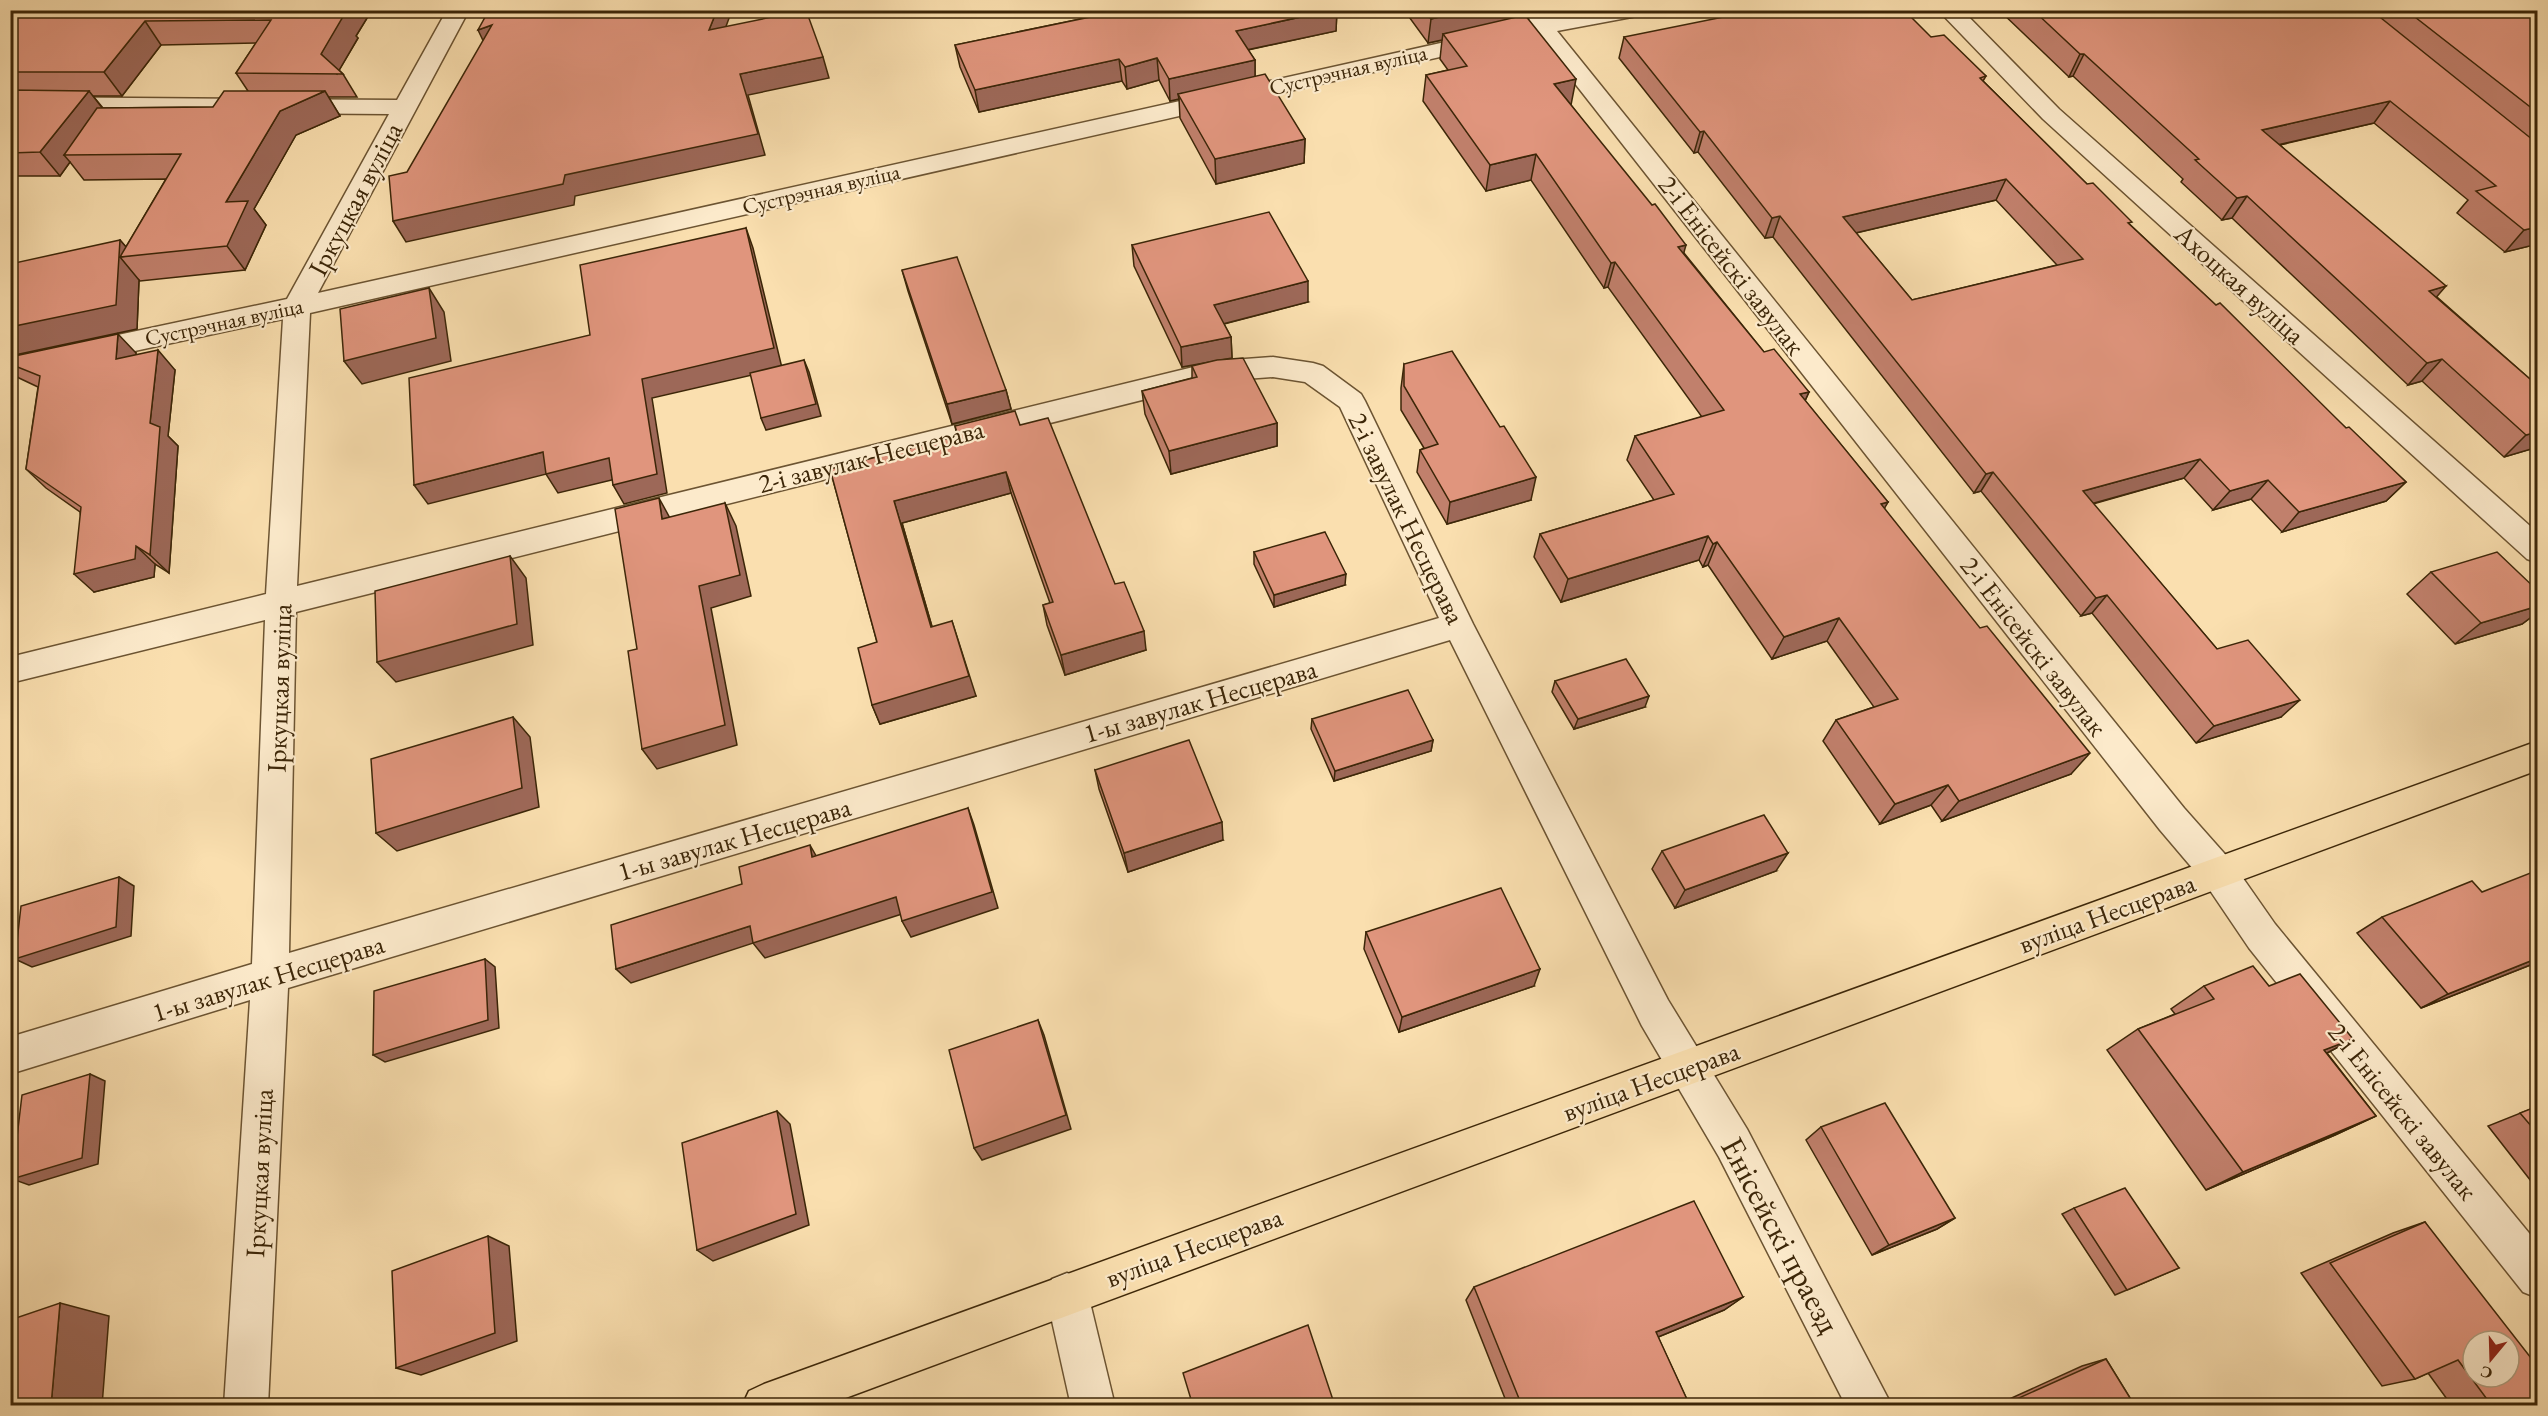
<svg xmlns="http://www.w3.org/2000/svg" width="2548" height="1416" font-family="'EB Garamond',serif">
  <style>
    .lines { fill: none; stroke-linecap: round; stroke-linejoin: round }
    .minor-casing { stroke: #6c5432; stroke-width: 3 }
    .major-casing { stroke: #3c2608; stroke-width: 3 }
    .minor { fill: #fceacb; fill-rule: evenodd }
    .major { fill: #fadfaf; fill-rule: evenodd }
    .wall { fill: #c1806c; stroke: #3c2608; stroke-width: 1.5; fill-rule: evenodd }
    .shaded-wall { fill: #9d6858; stroke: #3c2608; stroke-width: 1.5 }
    .building { fill: #e0957d; stroke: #3c2608; stroke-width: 1.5; fill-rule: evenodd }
    .labels { text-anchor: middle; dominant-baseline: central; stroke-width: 4.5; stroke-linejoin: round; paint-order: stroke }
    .far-street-label { font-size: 22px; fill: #3c2608; stroke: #fceacb }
    .street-label { font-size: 27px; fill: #3c2608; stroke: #fceacb }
    .near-street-label { font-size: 33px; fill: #3c2608; stroke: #fceacb }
  </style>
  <rect width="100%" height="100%" fill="#fadfaf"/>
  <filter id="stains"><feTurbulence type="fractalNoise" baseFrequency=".00333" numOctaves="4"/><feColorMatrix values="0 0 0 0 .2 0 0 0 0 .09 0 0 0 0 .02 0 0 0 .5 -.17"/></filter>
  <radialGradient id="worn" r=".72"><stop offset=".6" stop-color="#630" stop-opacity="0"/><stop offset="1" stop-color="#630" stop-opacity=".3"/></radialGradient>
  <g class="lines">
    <defs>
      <g id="minor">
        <path d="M447,10H469L318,293L1530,23L1528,10H1550L1552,18L1594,10H1643L1640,15L1632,17L1557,31L2184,808L2231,861L2275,924L2538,1244V1298L2523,1292L2249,948L2205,883L2160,830L1537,35L310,313L297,586L1218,361L1273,357L1313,363L1323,366L1361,394L1365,401L1473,624L1668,1000L1747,1129L1892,1406H1846L1719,1157L1642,1026L1450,640L288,988L268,1406H224L250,1000L10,1074V1037L252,964L265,620L10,683V657L266,594L283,319L10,378V358L287,299L389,114L10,111V97L397,100ZM1273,377L1305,382L1340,407L1439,618L289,953L296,612L1218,381Z"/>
        <path d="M1938,10H1962L2059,109L2538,533V563L2527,559L2043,119Z"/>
        <path d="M1067,1273L1082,1279L1088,1294L1115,1406H1071L1046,1294L1052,1279Z"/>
      </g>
      <path id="major" d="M2538,741V770L824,1406H742L749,1391L764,1384Z"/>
    </defs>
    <use href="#minor" class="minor-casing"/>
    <use href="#major" class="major-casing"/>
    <use href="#minor" class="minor"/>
    <use href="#major" class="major"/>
  </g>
  <g class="wall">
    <path d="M10,10H372L356,36L358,38L339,70L343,74L357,97H328L340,116L296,135L254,209L266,225L245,270L140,281L139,280L137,329L10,356L120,240L126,247L166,179L84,180L70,162L60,176H10ZM256,43L236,73L248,91L213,107L103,108L93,96H122L161,45Z"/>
    <path d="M1124,10H1337L1336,31L1248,50L1255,60V77L1305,139L1304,163L1216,184L1180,118L1179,99L1170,101L1159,80L1127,89L1122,81L979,112L960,67L955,45Z"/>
    <path d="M1404,10H1511L1509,19L1571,105L1684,253L1764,352L1809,392L1805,401L1888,502L1884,508L2071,774L1942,821L1931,805L1880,824L1823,741L1836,720L1874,707L1827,641L1772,659L1708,565L1703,567L1699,560L1561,602L1534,557L1540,534L1654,500L1627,460L1635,436L1702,417L1608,287L1604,288L1531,180L1486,191L1423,101L1426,75L1448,70L1440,59L1442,40L1428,43Z"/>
    <path d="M1999,10H2538V244L2505,252L2457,213L2468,200L2374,123L2280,145L2437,297L2538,386V447L2504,457L2422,381L2408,385L2232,218L2222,220L2181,182L2183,179L2073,76L2069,77Z"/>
    <path d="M1624,37H1931L1986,76L1983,81L2087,184L2346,428L2406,482L2386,501L2282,532L2251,499L2213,510L2184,478L2093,504L2217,649L2281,717L2196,743L2092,613L2081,616L1981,491L1974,493L1773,237L1765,238L1698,152L1694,153L1619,58ZM1996,200L2057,265L1912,300L1856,233Z"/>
    <path d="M1132,245L1308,302L1224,324L1231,337L1232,358L1224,359L1277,423V446L1171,474L1145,414L1142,391L1192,378V366L1200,364L1182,367L1134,266Z"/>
    <path d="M902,270L1006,390L1011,409L952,424L908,291Z"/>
    <path d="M136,353L135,355L175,370L168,436L178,446L169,573L155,564L154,577L94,592L80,512L46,488L26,469L38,387L19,378L10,370V357Z"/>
    <path d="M1404,364L1531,500L1447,524L1417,472L1420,450L1424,448L1401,410V388Z"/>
    <path d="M1020,425L1115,584L1146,650L1065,675L1047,625L1043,605L1050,603L1011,493L902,523L932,627L976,696L880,724L872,705L877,642L830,469L957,436L955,426Z"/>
    <path d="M1254,552L1345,585L1274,607L1254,564Z"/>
    <path d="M2431,572L2538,591V612L2522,624L2455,644L2407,594Z"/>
    <path d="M1555,681L1645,707L1574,729L1552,692Z"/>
    <path d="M1312,719L1433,740L1431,751L1334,781L1311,729Z"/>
    <path d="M1095,770L1223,840L1128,872L1099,789Z"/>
    <path d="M1662,851L1776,871L1675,908L1652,869Z"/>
    <path d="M2382,917L2538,962L2421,1008L2357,933Z"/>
    <path d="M1366,932L1534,986L1399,1032L1364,949Z"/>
    <path d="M2204,986H2269L2353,1039L2327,1053L2376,1116L2335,1135L2206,1190L2107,1050L2138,1029L2175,1014L2171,1009Z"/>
    <path d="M2538,1106V1190L2488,1126Z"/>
    <path d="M1821,1127L1955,1218L1937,1229L1872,1255L1806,1140Z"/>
    <path d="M2074,1208L2179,1268L2115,1295L2062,1214Z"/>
    <path d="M2425,1222L2538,1406H2452L2428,1373L2415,1379L2382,1386L2301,1273L2393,1233Z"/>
    <path d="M1474,1287L1743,1297L1724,1310L1658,1337L1690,1406H1508L1466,1300Z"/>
    <path d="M2106,1359L2135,1406H1994L2082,1366Z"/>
  </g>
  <g class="shaded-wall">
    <path d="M344,10H372L356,36L358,38L337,74L321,54Z"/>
    <path d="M717,10H732L717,51L709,30Z"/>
    <path d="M1333,10H1337L1336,31L1237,52L1236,31Z"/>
    <path d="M1469,10H1511L1508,26L1443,34L1442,40L1428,43L1431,19Z"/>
    <path d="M145,21L161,45L122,96L104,72Z"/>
    <path d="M492,25L488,51L478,30Z"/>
    <path d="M2080,54H2084L2073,76L2069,77Z"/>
    <path d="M823,57L829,78L748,95L765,155L575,196L574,205L406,242L393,221L740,74Z"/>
    <path d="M1157,58L1159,80L1127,89L1125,67Z"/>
    <path d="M1119,59L1122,81L979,112L975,90Z"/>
    <path d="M1255,60V82L1178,94L1179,99L1170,101L1169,79Z"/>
    <path d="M1576,79L1571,105L1554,84Z"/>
    <path d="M89,91L107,114L64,155L70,162L60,176L40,152Z"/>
    <path d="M325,91L340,116L296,135L254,209L266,225L245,270L227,246L226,202L280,111Z"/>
    <path d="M2390,101L2374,123L2247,152L2262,130Z"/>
    <path d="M1704,131L1698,152L1694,153L1700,132Z"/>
    <path d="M1305,139L1304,163L1216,184L1215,159Z"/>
    <path d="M1536,154L1531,180L1486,191L1490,165Z"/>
    <path d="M2006,179L1996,200L1834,238L1843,217Z"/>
    <path d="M2247,196L2232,218L2222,220L2237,198Z"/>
    <path d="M1780,216L1773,237L1765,238L1772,218Z"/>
    <path d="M2538,227V244L2505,252L2524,230Z"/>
    <path d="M746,228L753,248L782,368L652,398L667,493L624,504L613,485L642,379Z"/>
    <path d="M120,240L133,255L120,257L139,280L137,329L10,356V327Z"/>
    <path d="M1686,245L1679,270L1678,247Z"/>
    <path d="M1615,262L1608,287L1604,288L1611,263Z"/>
    <path d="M1308,281V302L1215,326L1214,305Z"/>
    <path d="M2446,286L2427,308L2429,291Z"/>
    <path d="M429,288L444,312L451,361L362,384L344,361Z"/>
    <path d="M118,334L136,353L134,379L116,359Z"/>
    <path d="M1231,337L1232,358L1182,367L1181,347Z"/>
    <path d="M158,350L175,370L168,436L178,446L169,573L150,555V423Z"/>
    <path d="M2442,359L2422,381L2408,385L2427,363Z"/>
    <path d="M804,360L809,372L821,416L766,430L761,418Z"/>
    <path d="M1006,390L1011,409L952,424L947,404Z"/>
    <path d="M1809,392L1798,416L1800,394Z"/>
    <path d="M1277,423V446L1171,474L1169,451Z"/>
    <path d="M2538,432V447L2504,457L2526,435Z"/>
    <path d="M543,452L609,458L620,478L558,493L546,474L428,504L414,485Z"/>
    <path d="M2200,459L2184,478L2069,510L2083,491Z"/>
    <path d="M1006,472L1011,493L902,523L938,647L931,627L894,501Z"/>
    <path d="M1993,472L1981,491L1974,493L1986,474Z"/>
    <path d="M1536,477L1531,500L1447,524L1450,502Z"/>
    <path d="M2268,480L2251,499L2213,510L2230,491Z"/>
    <path d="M2406,482L2386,501L2282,532L2299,512Z"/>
    <path d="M659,498L671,520L662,519Z"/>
    <path d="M1888,502L1875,525L1881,504Z"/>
    <path d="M725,503L736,526L751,596L711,608L737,745L657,769L642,749L699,586Z"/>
    <path d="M1708,536L1699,560L1561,602L1568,579Z"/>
    <path d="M1717,542L1708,565L1703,567L1713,544Z"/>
    <path d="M136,546L155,564L154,577L94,592L74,574Z"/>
    <path d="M510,556L526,578L533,645L396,682L377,662Z"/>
    <path d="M1346,574L1345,585L1274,607V595Z"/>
    <path d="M2107,595L2092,613L2081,616L2096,598Z"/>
    <path d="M2538,606V612L2522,624L2455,644L2481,623Z"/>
    <path d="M1839,618L1827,641L1772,659L1784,637Z"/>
    <path d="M952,621L976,696L880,724L872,705Z"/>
    <path d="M1144,631L1146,650L1065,675L1061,655Z"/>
    <path d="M1649,696L1645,707L1574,729L1578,719Z"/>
    <path d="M2300,700L2281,717L2196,743L2214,726Z"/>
    <path d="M513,717L530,737L539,807L397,851L376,833Z"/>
    <path d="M1433,740L1431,751L1334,781L1335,771Z"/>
    <path d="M2090,753L2071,774L1942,821L1959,801Z"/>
    <path d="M1948,785L1931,805L1880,824L1895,804Z"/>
    <path d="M968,808L974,825L998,908L911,937L902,921Z"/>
    <path d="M1222,822L1223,840L1128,872L1124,853Z"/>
    <path d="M810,845L819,861L812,857Z"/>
    <path d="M1788,853L1776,871L1675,908L1685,890Z"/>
    <path d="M119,877L134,886L131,936L32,967L15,959Z"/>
    <path d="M896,897L905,913L765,958L753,943L631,983L616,969L750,926Z"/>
    <path d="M2538,958V962L2421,1008L2448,994Z"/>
    <path d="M485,959L495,967L499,1028L385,1062L373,1055Z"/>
    <path d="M1540,969L1534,986L1399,1032L1402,1017Z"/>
    <path d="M1038,1020L1044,1035L1071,1129L982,1160L974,1148Z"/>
    <path d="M2353,1039L2314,1060L2324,1050Z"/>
    <path d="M90,1074L105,1081L98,1164L29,1185L12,1179Z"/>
    <path d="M777,1111L790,1124L809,1225L713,1261L697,1250Z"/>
    <path d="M2376,1116L2335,1135L2206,1190L2243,1172Z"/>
    <path d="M1955,1218L1937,1229L1872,1255L1889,1245Z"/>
    <path d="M488,1236L509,1246L517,1341L421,1375L396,1368Z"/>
    <path d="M1743,1297L1724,1310L1641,1344L1656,1332Z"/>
    <path d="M60,1303L109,1316L102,1406H51Z"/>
  </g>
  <g class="building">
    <path d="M10,10H344L341,15H344L321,54L343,74L236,73L271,20L145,21L104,72H10Z"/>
    <path d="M489,10H717L709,30L806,10L823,57L740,74L758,134L565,175L563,184L393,221L389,176L407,172L492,25L478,30Z"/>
    <path d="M1124,10H1333L1236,31L1255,60L1169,79L1157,58L1125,67L1119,59L975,90L955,45Z"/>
    <path d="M1424,10H1469L1431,19Z"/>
    <path d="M1758,10H1904L1931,37L1944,35L1986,76L1980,78L2087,184L2093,183L2132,222L2128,223L2216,305L2220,303L2346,428L2349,427L2406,482L2299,512L2268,480L2230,491L2200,459L2083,491L2217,649L2248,640L2300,700L2214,726L2107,595L2096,598L1993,472L1986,474L1780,216L1772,218L1704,131L1700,132L1624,37ZM2006,179L2083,259L1912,300L1843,217Z"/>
    <path d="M2033,10H2371L2538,144V227L2524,230L2476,191L2496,186L2390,101L2262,130L2446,286L2429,291L2538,386V432L2526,435L2442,359L2427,363L2247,196L2237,198L2195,160L2199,159L2084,54H2080Z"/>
    <path d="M2406,10H2538V113Z"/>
    <path d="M1525,15L1576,79L1554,84L1652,205L1655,204L1686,245L1678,247L1764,352L1774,349L1809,392L1800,394L1888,502L1881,504L1980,628L1987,626L2090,753L1959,801L1948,785L1895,804L1836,720L1898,699L1839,618L1784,637L1717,542L1713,544L1708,536L1568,579L1540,534L1674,494L1635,436L1724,410L1615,262L1611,263L1536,154L1490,165L1426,75L1467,66L1443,34Z"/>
    <path d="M1265,74L1305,139L1215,159L1178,94Z"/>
    <path d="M10,90L89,91L40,152L10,153Z"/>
    <path d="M224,91H325L280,111L226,202L248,201L227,246L120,257L181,154L64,155L97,108L213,107Z"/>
    <path d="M1269,212L1308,281L1214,305L1231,337L1181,347L1132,245Z"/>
    <path d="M746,228L774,348L642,379L657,474L613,485L609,458L546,474L543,452L414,485L409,378L590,335L580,265Z"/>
    <path d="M120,240L116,305L10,327V264Z"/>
    <path d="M957,257L1006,390L947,404L902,270Z"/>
    <path d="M429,288L436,338L344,361L340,309Z"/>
    <path d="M118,334L116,359L158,350L150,423L160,427L150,555L136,546L135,559L74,574L81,507L26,469L40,376L10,364V357Z"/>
    <path d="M1452,351L1500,427L1504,426L1536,477L1450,502L1420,450L1438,444L1404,386V364Z"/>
    <path d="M1243,358L1277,423L1169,451L1142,391L1197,377L1192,366L1217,360Z"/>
    <path d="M804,360L816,404L761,418L750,373Z"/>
    <path d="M1015,411L1020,425L1048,418L1115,584L1124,582L1144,631L1061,655L1043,605L1053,602L1006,472L894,501L931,627L952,621L969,676L872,705L858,648L877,642L830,469L958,436L955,426Z"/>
    <path d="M659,498L662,519L725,503L740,575L699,586L725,725L642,749L628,651L637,649L615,509Z"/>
    <path d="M1325,532L1346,574L1274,595L1254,552Z"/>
    <path d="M2497,552L2538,591V606L2481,623L2431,572Z"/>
    <path d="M510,556L517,624L377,662L375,591Z"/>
    <path d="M1626,659L1649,696L1578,719L1555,681Z"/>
    <path d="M1408,690L1433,740L1335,771L1312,719Z"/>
    <path d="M513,717L522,788L376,833L371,759Z"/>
    <path d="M1189,740L1222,822L1124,853L1095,770Z"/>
    <path d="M968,808L992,892L902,921L896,897L753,943L750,926L616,969L611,925L742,884L739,867L810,845L812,857Z"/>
    <path d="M1764,815L1788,853L1685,890L1662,851Z"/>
    <path d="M2538,870V958L2448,994L2382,917L2472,881L2482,892Z"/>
    <path d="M119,877L116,927L15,959L21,906Z"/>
    <path d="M1501,888L1540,969L1402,1017L1366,932Z"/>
    <path d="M485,959L488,1020L373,1055L374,991Z"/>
    <path d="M2253,966L2269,986L2300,974L2353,1039L2324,1050L2376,1116L2243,1172L2138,1029L2214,999L2204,986Z"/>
    <path d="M1038,1020L1066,1115L974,1148L949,1050Z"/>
    <path d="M90,1074L82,1158L12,1179L22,1095Z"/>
    <path d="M1885,1103L1955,1218L1889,1245L1821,1127Z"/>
    <path d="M2538,1106V1134L2520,1113Z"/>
    <path d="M777,1111L796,1214L697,1250L682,1143Z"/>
    <path d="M2125,1188L2179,1268L2127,1290L2074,1208Z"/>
    <path d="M1694,1201L1743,1297L1656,1332L1690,1406H1522L1474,1287Z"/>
    <path d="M2425,1222L2538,1367V1406H2492L2458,1360L2415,1379L2330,1263ZM2473,1341H2509V1377H2473Z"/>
    <path d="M488,1236L495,1333L396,1368L392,1271Z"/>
    <path d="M60,1303L51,1406H10V1320Z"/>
    <path d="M1308,1325L1335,1406H1193L1183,1373Z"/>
    <path d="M2106,1359L2135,1406H2001Z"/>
  </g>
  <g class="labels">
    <g class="far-street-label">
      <text transform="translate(1348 70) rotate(-13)">Сустрэчная вуліца</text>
      <text transform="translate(821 189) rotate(-13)">Сустрэчная вуліца</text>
      <text transform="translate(224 322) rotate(-12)">Сустрэчная вуліца</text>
    </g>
    <g class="street-label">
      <text transform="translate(355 199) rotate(-62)">Іркуцкая вуліца</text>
      <text transform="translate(1732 265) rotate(52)">2-і Енісейскі завулак</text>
      <text transform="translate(2240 284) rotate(42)">Ахоцкая вуліца</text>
      <text transform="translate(871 456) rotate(-14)">2-і завулак Несцерава</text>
      <text transform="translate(1407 518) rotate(64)">2-і завулак Несцерава</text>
      <text transform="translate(2034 646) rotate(52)">2-і Енісейскі завулак</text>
      <text transform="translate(279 688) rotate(-88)">Іркуцкая вуліца</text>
      <text transform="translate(1200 701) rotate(-16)">1-ы завулак Несцерава</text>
      <text transform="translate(734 839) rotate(-16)">1-ы завулак Несцерава</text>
      <text transform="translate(2107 913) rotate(-20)">вуліца Несцерава</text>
      <text transform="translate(268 978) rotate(-17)">1-ы завулак Несцерава</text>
      <text transform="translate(1651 1081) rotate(-20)">вуліца Несцерава</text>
      <text transform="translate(2403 1111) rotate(51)">2-і Енісейскі завулак</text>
      <text transform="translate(259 1173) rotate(-87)">Іркуцкая вуліца</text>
      <text transform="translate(1194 1247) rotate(-20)">вуліца Несцерава</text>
    </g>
    <g class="near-street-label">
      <text transform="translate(1781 1235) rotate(62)">Енісейскі праезд</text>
    </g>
  </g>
  <rect width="2548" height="1416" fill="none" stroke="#fadfaf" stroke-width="36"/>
  <rect x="12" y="12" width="2524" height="1392" fill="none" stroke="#3c2608" stroke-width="3"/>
  <rect x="18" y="18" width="2512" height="1380" fill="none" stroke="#3c2608" stroke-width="1.5"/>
  <g transform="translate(2491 1359) rotate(199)"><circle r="28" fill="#fceacb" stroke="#af9c7d" stroke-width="1.5"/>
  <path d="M0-4.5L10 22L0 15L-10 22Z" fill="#8f2418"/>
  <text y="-9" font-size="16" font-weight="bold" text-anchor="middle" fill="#3c2608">С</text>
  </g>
  <rect width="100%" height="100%" filter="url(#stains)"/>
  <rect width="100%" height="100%" fill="url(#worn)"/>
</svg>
